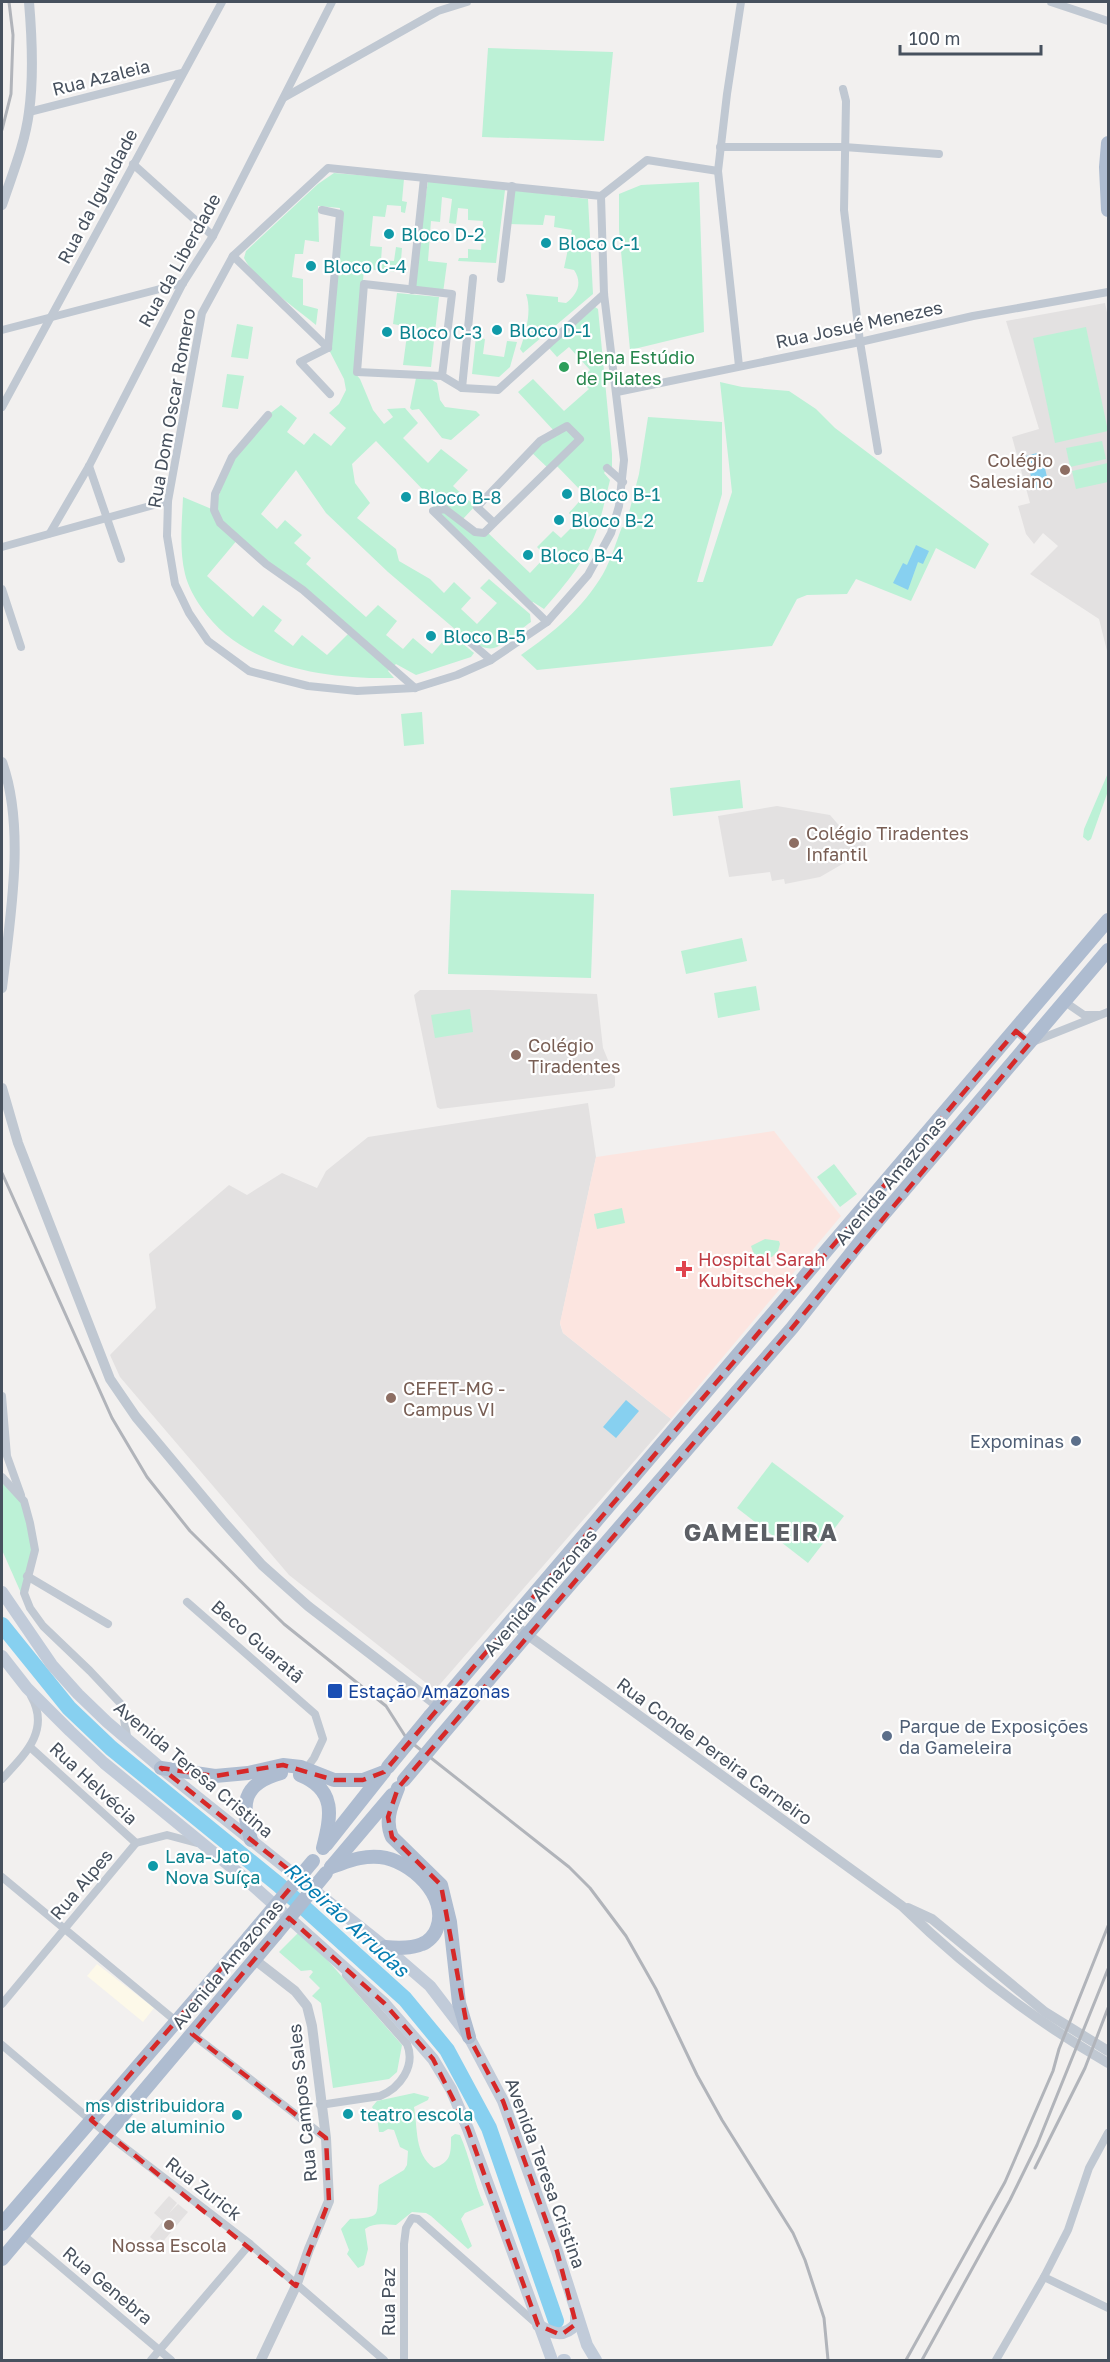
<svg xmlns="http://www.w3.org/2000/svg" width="1110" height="2362" font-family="'Golos Text',sans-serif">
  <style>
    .commercial { fill: #fdf9e9 }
    .education { fill: #e3e1e1 }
    .medical { fill: #fce5e0 }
    .green { fill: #bcf1d6; fill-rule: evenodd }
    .water { fill: #87d0f0 }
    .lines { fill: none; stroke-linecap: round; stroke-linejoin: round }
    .river { stroke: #87d0f0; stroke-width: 16 }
    .minor { stroke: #c0c8d2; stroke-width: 8 }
    .tertiary { stroke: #c0c8d2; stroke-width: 10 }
    .secondary { stroke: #c1cbd9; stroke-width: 12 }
    .primary { stroke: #aebcd0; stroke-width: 14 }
    .rail { stroke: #b1b4ba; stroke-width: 3 }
    .primary-bridge { stroke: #aebcd0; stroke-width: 14 }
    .marked { fill: none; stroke: #d62828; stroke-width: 4.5; stroke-dasharray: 12 8; stroke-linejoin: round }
    .culture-dot { fill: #0f9aa8; stroke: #fff; stroke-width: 2 }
    .leisure-dot { fill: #2e9e5b; stroke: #fff; stroke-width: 2 }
    .education-dot { fill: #8d6e63; stroke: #fff; stroke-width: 2 }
    .health-dot { fill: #e0444e; stroke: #fff; stroke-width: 2 }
    .service-dot { fill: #5c6f8a; stroke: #fff; stroke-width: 2 }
    .transit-dot { fill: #1a4fb4; stroke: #fff; stroke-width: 2 }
    .labels { text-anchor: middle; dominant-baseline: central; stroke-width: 4.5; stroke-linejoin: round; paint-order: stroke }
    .street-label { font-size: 18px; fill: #47515e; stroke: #fff }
    .culture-label { font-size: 18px; fill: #0d838f; stroke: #fff; text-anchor: start }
    .leisure-label { font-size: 18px; fill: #27864d; stroke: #fff; text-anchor: start }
    .education-label { font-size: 18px; fill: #785e54; stroke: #fff; text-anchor: start }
    .health-label { font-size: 18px; fill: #be3a42; stroke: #fff; text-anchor: start }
    .service-label { font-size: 18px; fill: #4e5e75; stroke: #fff; text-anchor: end }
    .transit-label { font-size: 18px; fill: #164399; stroke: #fff; text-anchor: start }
    .water-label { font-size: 20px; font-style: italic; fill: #057db2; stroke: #fff }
    .district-label { font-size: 24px; font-weight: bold; letter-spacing: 1.5px; fill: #5c5f65; stroke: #fff }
  </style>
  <rect width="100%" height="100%" fill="#f2f0ef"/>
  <path class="commercial" d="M97,1964L154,2008L143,2022L87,1976Z"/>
  <g class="education">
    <path d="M1105,303L1108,317V655L1099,619L1030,574L1058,546L1043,533L1034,544L1026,534L1018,506L1030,503L1012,437L1039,429L1006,321Z"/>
    <path d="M777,806L830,815L843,830L867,834L865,851L820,877L785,884L784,879L772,881L770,872L729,877L718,816Z"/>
    <path d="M420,990H490L597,994L603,1048L615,1077V1086L613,1088L440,1109L437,1107L414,995Z"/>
    <path d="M588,1103L596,1157L560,1324L563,1333L671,1419L435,1690L289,1575L120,1377L110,1355L156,1308L149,1254L229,1185L247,1195L282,1173L317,1188L326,1171L368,1137Z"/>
    <path d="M169,2196L177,2203L169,2213L178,2204L188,2212L160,2245L150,2237L163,2221L154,2213Z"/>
  </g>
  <path class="medical" d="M774,1131L841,1216L671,1419L563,1333L560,1323L596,1157Z"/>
  <g class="green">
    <path d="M488,48L613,52L604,141L482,137Z"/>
    <path d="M334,173L404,179L402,201L407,202L405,213L401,212V206L387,205L385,217L373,216L370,246L382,247L381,260L394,261L396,247L402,248L400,272L364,269L355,373L360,379L373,410L384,424L393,417L387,409L405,408L418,423L403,438L428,463L441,449L468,470L453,486L475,506L463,519L475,532L486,531L530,573L546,556L537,547L553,531L561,538L577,522L569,513L585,495L555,464L549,469L530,451L555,432L518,392L533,379L564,411L589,389L580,380L590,370L569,347L557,357L549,348L595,307L598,309L612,454V468L609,465L604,473L610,480C606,495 603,511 598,526C588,558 566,584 544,609L533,602L529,606L435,510L427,494L376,441L352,464L355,483L370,503L357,518L396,549L399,561L430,579L444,593L454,582L471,598L461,609L477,624L497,603L480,588L489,579L530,614L531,622C520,629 507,644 494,648C487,650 477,645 470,642L388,572L326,513L296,470L261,514L277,529L285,520L302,535L294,543L311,558L306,564L366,617L378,605L397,621L386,635L403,649L413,638L432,654L450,633L474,653L471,657L416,675L396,664L388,671L394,678C326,679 242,668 201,607C194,597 188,586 185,574C179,549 182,522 183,497L214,510L232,457L268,415L281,405L297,418L287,432L304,445L314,433L331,446L346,428L329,413L339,404L346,390L344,379L328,348L340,208L318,206L319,242L305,240L303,254H295L292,277L303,279V305L318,309L316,325C297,309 255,280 244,258L246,251L318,184ZM238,539L350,632L327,655L302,635L293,646L274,631L282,620L263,605L253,617L207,576Z"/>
    <path d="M428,181L505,190L496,263L458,261L459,258H468V249L481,250L483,221L468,220V209L458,208L456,224L449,223L452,199L442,197L440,222L431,221L428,261L447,263L443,293L412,290Z"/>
    <path d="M699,182L704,332L630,350L619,229V194L641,185Z"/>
    <path d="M512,190L588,199L593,294L523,353L520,349C526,332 532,311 526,294L558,297V302L566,303C577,295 583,283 574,270L564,268L572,230L554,227L555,216L545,215L543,225L506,224Z"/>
    <path d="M397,293L439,297L431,367L403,365L408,327L393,324Z"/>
    <path d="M237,324L253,327L248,359L231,357Z"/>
    <path d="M1086,327L1108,431L1055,443L1033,338Z"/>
    <path d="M476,337L485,339L483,354L504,357L507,341L517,342L510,367L499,377L472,374Z"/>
    <path d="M227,374L244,376L238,409L222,407Z"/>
    <path d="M426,376L437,383L440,400L445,407L476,411L480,415L451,440L442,438L419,409L412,410L410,408L416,378Z"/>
    <path d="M720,382L742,387L789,391L816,409L835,428L989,544L975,569L936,548L911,601L856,579L847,594L807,595L797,599L772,646L537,670L521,655C553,633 583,608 603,574C611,560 616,542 622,527L625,528L639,474L648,417L722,422V494L697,582H703L732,492Z"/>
    <path d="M1102,441L1106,459L1070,467L1066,448Z"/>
    <path d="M1108,463V482L1076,489L1072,471Z"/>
    <path d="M422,712L424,744L404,746L401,714Z"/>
    <path d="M1108,773V791L1091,839L1088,841L1083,837L1084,829Z"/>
    <path d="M740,780L743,808L673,816L670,788Z"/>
    <path d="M451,890L594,894L591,978L448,974Z"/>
    <path d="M742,938L747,961L686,974L681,951Z"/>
    <path d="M756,986L760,1010L718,1018L714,993Z"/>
    <path d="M470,1009L473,1032L435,1038L431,1015Z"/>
    <path d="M834,1164L857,1194L840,1207L817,1177Z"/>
    <path d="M622,1208L625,1223L597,1229L594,1214Z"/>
    <path d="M765,1239L779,1241L780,1244L778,1251L772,1257L755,1258L751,1246Z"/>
    <path d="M772,1462L844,1516L808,1563L737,1508Z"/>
    <path d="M2,1483L24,1501L35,1550L21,1593L2,1550Z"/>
    <path d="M298,1933L323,1955L402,2045L397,2072L389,2079L333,2088L321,2003L312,1996L320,1988L309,1977L313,1972L311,1970L301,1971L279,1952Z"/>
    <path d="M414,2093L429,2097L428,2100L414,2107C418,2128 414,2154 434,2168C451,2162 451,2154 451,2137L455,2134L460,2135C470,2157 474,2183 484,2205L465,2213L461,2219L472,2246L468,2249L431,2216L426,2213L412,2212L396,2225C385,2225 375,2222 365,2229L368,2249L364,2265L358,2268L347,2254L349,2250L341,2229L350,2219C385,2217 375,2216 379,2185L404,2170L407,2165L408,2151L400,2147L394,2130L388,2129L383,2132H379L377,2117L372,2107L377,2101Z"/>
  </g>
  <g class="water">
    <path d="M1041,452L1049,485L1034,489L1026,456Z"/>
    <path d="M916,545L929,551L923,564L918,562L908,590L893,583L903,563L907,565Z"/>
    <path d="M626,1400L639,1411L616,1438L603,1427Z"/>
  </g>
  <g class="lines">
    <path class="river" d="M2,1625L69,1708L111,1748L279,1885L405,1999L447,2050L489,2128L556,2321"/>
    <g class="minor">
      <path d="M1051,2L1108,21"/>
      <path d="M843,89L846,101L844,210L860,342L878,451"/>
      <path d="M285,97L438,11L467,2"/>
      <path d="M29,112L182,73"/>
      <path d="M720,147H844L939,154"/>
      <path d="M133,164L213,236"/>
      <path d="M328,168L601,196L604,294L624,460L619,506L611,533L588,575L547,622L491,660L457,675L415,688L357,691L308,686L249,671L208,641L189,613L175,584L167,536L168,501L202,313L233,256Z"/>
      <path d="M601,196L647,160L718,171"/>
      <path d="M322,210L340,214L328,348"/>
      <path d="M233,256L328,348L300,362L330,394"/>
      <path d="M501,279L512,186"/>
      <path d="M412,290L424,178"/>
      <path d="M2,330L183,283"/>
      <path d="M739,366L718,171L727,94L741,2"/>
      <path d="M442,376L357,372L364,284L452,294L442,376L462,388L498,390L604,294"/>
      <path d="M462,388L473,278"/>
      <path d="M617,392L860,342L973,316L1108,292"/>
      <path d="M2,407L222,2"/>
      <path d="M268,415L232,457L215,494L214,510L220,523L266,564L303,590L415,688"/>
      <path d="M89,466L121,559"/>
      <path d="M607,468L623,482"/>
      <path d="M494,523L477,507L540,441L567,426L580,439L494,523L484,533L475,532L445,509L433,511L547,622"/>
      <path d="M50,533L89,466L183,283L213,236L332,2"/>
      <path d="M2,547L168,501"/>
      <path d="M2,589L21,647"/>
      <path d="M470,642L491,660"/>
      <path d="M1065,1002L1084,1015H1098"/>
      <path d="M1016,1031L1030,1043L1108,1012"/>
      <path d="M2,1396L7,1456L21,1495"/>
      <path d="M2,1477L24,1501L30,1523L35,1550L24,1593L30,1608L43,1626L90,1671L121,1704L128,1741"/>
      <path d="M27,1576L108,1624"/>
      <path d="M187,1602L315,1714L323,1739L314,1758L306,1769"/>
      <path d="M30,1747L136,1843"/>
      <path d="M2,1779C24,1755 51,1731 31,1696"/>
      <path d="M2,1877L177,2022"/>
      <path d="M2,2004L136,1843L167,1835L197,1843"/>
      <path d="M192,2034L326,2138"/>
      <path d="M2,2045L107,2134L250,2244L384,2360"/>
      <path d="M320,2105L380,2096C400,2088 416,2066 407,2044L346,1975"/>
      <path d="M22,2234L171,2360"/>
      <path d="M1044,2277L1108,2308"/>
      <path d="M151,2360L250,2244"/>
      <path d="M404,2360V2244L406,2228L412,2218L418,2219L538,2325"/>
      <path d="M996,2360L1044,2277L1068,2230L1089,2168L1108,2133"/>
    </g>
    <g class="tertiary">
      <path d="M2,205C12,175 25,144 29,112C34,76 32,37 29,2"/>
      <path d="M2,762C26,828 10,919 2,988"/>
      <path d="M2,1088L18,1143L110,1379L136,1417L222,1520L262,1565L308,1606L438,1706"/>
      <path d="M510,1622L902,1906C963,1966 1034,2020 1108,2063"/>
      <path d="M908,1908L932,1919L1045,2012L1108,2051"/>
      <path d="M255,1960L295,1991L307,2006L312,2026L326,2138L329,2201L309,2249L296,2286L261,2360"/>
    </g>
    <g class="secondary">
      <path d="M2,1592L52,1665L78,1694L107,1722L161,1768L385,1947L430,1986L469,2037L503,2101L557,2251L587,2345L596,2360"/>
      <path d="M2,1656L27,1688L70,1731L104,1763L241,1875L384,2003L433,2059L451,2089L468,2129L552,2360"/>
      <path d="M538,2325C553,2334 564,2338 576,2324V2316"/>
      <path d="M563,2360H565"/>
    </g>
    <g class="primary">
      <path d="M1108,143L1106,167L1108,210"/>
      <path d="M430,1716L1108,920"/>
      <path d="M441,1736L554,1603L792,1328L860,1242L1108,950"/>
      <path d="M161,1768L215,1776L248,1773L283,1765L301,1767L334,1780H363L384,1772"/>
      <path d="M300,1775C337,1790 331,1816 323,1848"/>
      <path d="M398,1788C392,1804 384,1820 392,1837L441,1885L450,1922L459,2003L469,2037"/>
      <path d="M251,1840C241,1805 241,1784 281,1773"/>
      <path d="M326,1845L383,1773"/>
      <path d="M331,1867C347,1862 362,1855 380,1857C410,1860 449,1896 437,1928C435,1935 428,1942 422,1944C411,1949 397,1948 385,1947"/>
      <path d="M331,1867L392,1795"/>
      <path d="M2,2224L249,1937"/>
      <path d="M2,2259L276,1934"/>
    </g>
    <g class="rail">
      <path d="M2,130L11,94L13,35L9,2"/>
      <path d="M2,1173L112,1418L147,1477L190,1531L284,1624L386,1706L407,1739L569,1867L590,1888L626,1936L656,1989L697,2075L722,2120L793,2233L805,2260L824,2318L828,2360"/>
      <path d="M1035,2168L1085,2068L1108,2008"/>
      <path d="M906,2360L1005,2182L1053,2071L1059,2049L1108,1926"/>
      <path d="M922,2360L1010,2200L1037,2145L1108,1969"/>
    </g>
    <g class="primary-bridge">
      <path d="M388,1767L430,1716"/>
      <path d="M404,1780L441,1736"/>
      <path d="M276,1934L326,1873"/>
      <path d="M249,1937L313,1861"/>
    </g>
  </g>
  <path class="marked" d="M1016,1031L1030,1043L792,1328L398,1788L388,1817L392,1837L441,1885L469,2037L503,2101L557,2251L576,2324L561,2335L538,2325L468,2129L433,2059L384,2003L289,1918L192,2034L326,2138L329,2201L296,2286L91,2120L299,1878L161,1768L215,1776L283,1765L334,1780H363L384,1772Z"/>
  <g class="culture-dot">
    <circle cx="389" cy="234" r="6"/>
    <circle cx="546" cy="243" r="6"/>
    <circle cx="311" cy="266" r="6"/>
    <circle cx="497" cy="330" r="6"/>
    <circle cx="387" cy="332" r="6"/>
    <circle cx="567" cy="494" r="6"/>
    <circle cx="406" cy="497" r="6"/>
    <circle cx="559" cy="520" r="6"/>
    <circle cx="528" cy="555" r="6"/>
    <circle cx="431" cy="636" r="6"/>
    <circle cx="153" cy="1866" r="6"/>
    <circle cx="348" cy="2114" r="6"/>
    <circle cx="237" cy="2115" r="6"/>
  </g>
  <circle class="leisure-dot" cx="564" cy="367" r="6"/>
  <g class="education-dot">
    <circle cx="1065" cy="470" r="6"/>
    <circle cx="794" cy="843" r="6"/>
    <circle cx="516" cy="1055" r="6"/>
    <circle cx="391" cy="1398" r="6"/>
    <circle cx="169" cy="2225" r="6"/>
  </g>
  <path class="health-dot" d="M681 1260h6v6h6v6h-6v6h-6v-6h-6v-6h6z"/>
  <g class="service-dot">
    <circle cx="1076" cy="1441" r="6"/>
    <circle cx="887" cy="1736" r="6"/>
  </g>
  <rect class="transit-dot" x="327" y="1683" width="16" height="16" rx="3"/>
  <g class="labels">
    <g class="street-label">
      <text transform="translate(101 77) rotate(-14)">Rua Azaleia</text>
      <text transform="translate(97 196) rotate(-62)">Rua da Igualdade</text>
      <text transform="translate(179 260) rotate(-61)">Rua da Liberdade</text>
      <text transform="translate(859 324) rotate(-12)">Rua Josué Menezes</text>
      <text transform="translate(171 408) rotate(-80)">Rua Dom Oscar Romero</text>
      <text transform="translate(890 1180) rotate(-50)">Avenida Amazonas</text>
      <text transform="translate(540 1592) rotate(-49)">Avenida Amazonas</text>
      <text transform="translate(258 1641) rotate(41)">Beco Guaratã</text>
      <text transform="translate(715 1751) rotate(36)">Rua Conde Pereira Carneiro</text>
      <text transform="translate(194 1769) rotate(40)">Avenida Teresa Cristina</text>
      <text transform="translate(94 1783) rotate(43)">Rua Helvécia</text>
      <text transform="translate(81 1884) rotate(-50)">Rua Alpes</text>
      <text transform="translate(227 1964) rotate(-50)">Avenida Amazonas</text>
      <text transform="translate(302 2103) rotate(-96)">Rua Campos Sales</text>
      <text transform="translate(546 2173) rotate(70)">Avenida Teresa Cristina</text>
      <text transform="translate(204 2188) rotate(38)">Rua Zurick</text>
      <text transform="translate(108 2285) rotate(40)">Rua Genebra</text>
      <text transform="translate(388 2302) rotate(-90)">Rua Paz</text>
    </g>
    <g class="culture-label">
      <text x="401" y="234">Bloco D-2</text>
      <text x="558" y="243">Bloco C-1</text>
      <text x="323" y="266">Bloco C-4</text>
      <text x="509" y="330">Bloco D-1</text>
      <text x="399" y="332">Bloco C-3</text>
      <text x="579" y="494">Bloco B-1</text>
      <text x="418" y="497">Bloco B-8</text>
      <text x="571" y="520">Bloco B-2</text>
      <text x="540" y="555">Bloco B-4</text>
      <text x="443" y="636">Bloco B-5</text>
      <text x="165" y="1856">Lava-Jato<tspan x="165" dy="21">Nova Suíça</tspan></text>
      <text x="225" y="2105" text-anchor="end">ms distribuidora<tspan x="225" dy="21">de aluminio</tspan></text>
      <text x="360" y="2114">teatro escola</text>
    </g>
    <g class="leisure-label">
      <text x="576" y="357">Plena Estúdio<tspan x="576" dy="21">de Pilates</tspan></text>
    </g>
    <g class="education-label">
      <text x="1053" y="460" text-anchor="end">Colégio<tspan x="1053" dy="21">Salesiano</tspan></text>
      <text x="806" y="833">Colégio Tiradentes<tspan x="806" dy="21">Infantil</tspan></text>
      <text x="528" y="1045">Colégio<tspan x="528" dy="21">Tiradentes</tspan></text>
      <text x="403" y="1388">CEFET-MG -<tspan x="403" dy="21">Campus VI</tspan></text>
      <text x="169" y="2245" text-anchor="middle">Nossa Escola</text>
    </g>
    <g class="health-label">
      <text x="698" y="1259">Hospital Sarah<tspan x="698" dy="21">Kubitschek</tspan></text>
    </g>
    <g class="service-label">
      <text x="1064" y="1441">Expominas</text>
      <text x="899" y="1726" text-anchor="start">Parque de Exposições<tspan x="899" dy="21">da Gameleira</tspan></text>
    </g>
    <g class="transit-label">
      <text x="348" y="1691">Estação Amazonas</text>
    </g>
    <g class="water-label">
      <text transform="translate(347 1919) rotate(42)">Ribeirão Arrudas</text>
    </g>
    <g class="district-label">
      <text x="761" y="1531">GAMELEIRA</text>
    </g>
  </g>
  <rect width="1110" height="2362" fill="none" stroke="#47515e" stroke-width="6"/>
  <path d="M900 45v9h141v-9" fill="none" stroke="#47515e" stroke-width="3"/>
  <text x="909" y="45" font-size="18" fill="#47515e" stroke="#ffffff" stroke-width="4.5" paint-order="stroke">100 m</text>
</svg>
